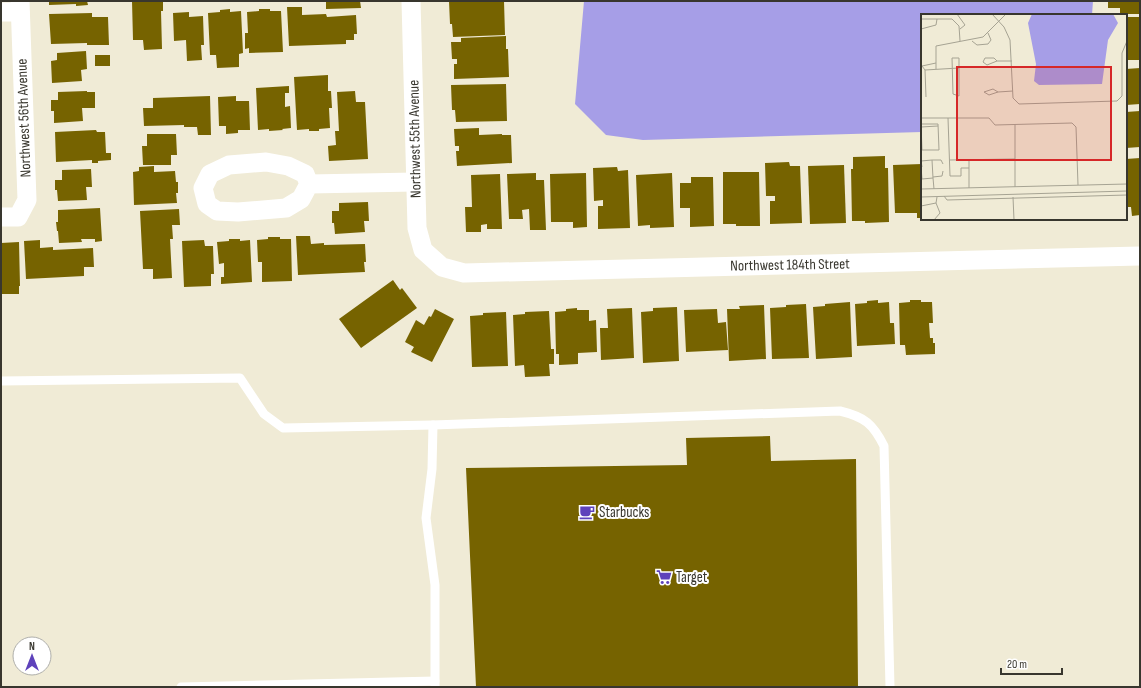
<svg xmlns="http://www.w3.org/2000/svg" width="1141" height="688" font-family="'Sofia Sans Condensed',sans-serif">
  <style>
    .water { fill: #a69ee7 }
    .building { fill: #766300 }
    .lines { fill: none; stroke-linecap: round; stroke-linejoin: round }
    .lane { stroke: #fff; stroke-width: 9 }
    .street { stroke: #fff; stroke-width: 19 }
    .labels { text-anchor: middle; dominant-baseline: central; stroke-width: 4; stroke-linejoin: round; paint-order: stroke }
    .street-label { font-size: 15px; fill: #38362e; stroke: #fff }
    .poi-label { font-size: 15px; fill: #38362e; stroke: #fff; text-anchor: start }
    .inset-road { fill: none; stroke: #a6a393; stroke-width: 1 }
    .view { fill: #d62828; fill-opacity: 0.15; stroke: #d62828; stroke-width: 2 }
    .inset-edge { fill: none; stroke: #38362e; stroke-width: 2 }
  </style>
  <rect width="100%" height="100%" fill="#f0ebd6"/>
  <path class="water" d="M584,1H1093L1092,15H922V132L643,140L606,135L575,104Z"/>
  <g class="building">
    <path d="M49,1H87L88,5L76,6V4L49,5Z"/>
    <path d="M132,1H163V11H161L162,49L144,50L143,40H133Z"/>
    <path d="M326,1H360L361,8L326,9Z"/>
    <path d="M449,1H504L505,35L453,37L452,24H450Z"/>
    <path d="M1108,1H1140V14H1120V8H1108Z"/>
    <path d="M287,7H302V15L326,14L327,17L356,15L357,34H354V40H346V44L289,46Z"/>
    <path d="M230,9V12L241,11L243,53L239,54V67L217,68L216,55H210L208,13L220,12V10Z"/>
    <path d="M259,9H270V11H281L283,52L249,53V48L245,49V33H248L247,12L259,11Z"/>
    <path d="M189,12V17L203,16L204,45H201L202,60L187,61L186,40L174,41L173,13Z"/>
    <path d="M92,13V17H108L109,45H87V43L51,44L49,14Z"/>
    <rect x="1126" y="17" width="14" height="43"/>
    <path d="M506,36V49H508L509,77L454,79V64H457V59H452L451,42H461V38Z"/>
    <path d="M86,51L87,69L81,70L82,81L52,83L51,61L57,60V53Z"/>
    <rect x="95" y="55" width="15" height="11"/>
    <path d="M1140,68V104L1126,105V69Z"/>
    <path d="M328,75V91H331L332,108H329L330,128L319,129V131H309V129L297,130L294,77Z"/>
    <path d="M506,84L507,121L456,122L455,110H452L451,85Z"/>
    <path d="M289,86V93H285V107L290,106L291,128L282,129L283,130L269,131V129L258,130L256,88Z"/>
    <path d="M87,91V92H95V108H82L83,121L54,123V111H51V100H58V92Z"/>
    <path d="M355,91L356,102H365L368,159L329,161L328,146L336,145L335,131H339L337,92Z"/>
    <path d="M210,96L211,135H198L197,127H184V125L144,126L143,108H153V98Z"/>
    <path d="M236,96V101H249L250,130H238V133L226,134V126H219L218,97Z"/>
    <path d="M1140,111V147L1126,148V112Z"/>
    <path d="M479,128V135L502,134V135H511L512,163L457,166L456,151H459V146H455L454,129Z"/>
    <path d="M96,130L97,132H105L106,153H111V160L98,161V163H92V160L56,162L55,132Z"/>
    <path d="M147,134H176L177,155H171V165H143L142,146H147Z"/>
    <path d="M885,156V168H888L889,222L865,223V221H852L851,169H853V157Z"/>
    <path d="M1140,158V215L1132,216L1131,207H1126V159Z"/>
    <path d="M789,162L790,166H800L802,223L770,224V201H775V196H766L765,163Z"/>
    <path d="M922,164V218H917V213H895L893,165Z"/>
    <path d="M844,165L846,223L810,224L808,166Z"/>
    <path d="M154,166V172L175,171L176,182H178V193H176L177,203L134,205L133,172L139,171V167Z"/>
    <path d="M617,167L618,171L628,170L630,228L598,229V206H603V200L594,201L593,168Z"/>
    <path d="M91,169L92,187H86L87,200L58,201L57,190H55V180H62V170Z"/>
    <path d="M723,172H759L760,226H736V224H723Z"/>
    <path d="M536,173V180H544L546,230H530L529,209L522,210L523,219H509L507,174Z"/>
    <path d="M586,173L587,227L573,228V222H551L550,174Z"/>
    <path d="M672,173L674,227L650,228V225L638,226L636,175Z"/>
    <path d="M500,174L502,229H487V224L481,225V232H466L465,207H472L471,175Z"/>
    <path d="M691,177H713L714,226L690,227V208H680V183H691Z"/>
    <path d="M368,202L369,221H364L365,232L335,234L334,223H332V211H339V203Z"/>
    <path d="M100,208L102,241L95,242V239H81L82,242L59,243L58,231H57L56,222H58V210Z"/>
    <path d="M179,209L180,225H172L173,239H170L172,278L153,279V269H143L140,211Z"/>
    <path d="M296,236H310L311,244L324,243V245L365,244L366,262H364L365,272L298,275Z"/>
    <path d="M268,237H280V239H291L292,281L262,282V262H258L257,240L268,239Z"/>
    <path d="M229,239H240V241L250,240L252,282L221,284V277H224V263L219,264L217,242L229,241Z"/>
    <path d="M40,240V248L53,247V250L93,248L94,267H84V276L26,279L24,241Z"/>
    <path d="M204,240L205,246H213L214,274H211V286L184,287L182,241Z"/>
    <path d="M19,242L20,286H19V294H1V243Z"/>
    <path d="M393,280L400,290L402,288L417,308L361,348L339,319Z"/>
    <path d="M878,300V303L889,302L890,323H894L895,344L857,346L855,304L867,303V301Z"/>
    <path d="M910,300H921V302H932L933,323H929L930,338H933V343H935V354L906,355L905,345H900L899,303L910,302Z"/>
    <path d="M850,302L852,357L816,359L813,307L825,306V304Z"/>
    <path d="M806,304L809,358L772,359L770,308L786,307V305Z"/>
    <path d="M764,305L766,359L729,361L727,309H740L739,306Z"/>
    <path d="M677,307L679,361L643,363L641,312L653,311V308Z"/>
    <path d="M577,308V310H589V321L596,320L597,352L578,353V364L559,365V354H556L555,312L566,311V309Z"/>
    <path d="M632,308L634,358L601,360L600,328H608L607,309Z"/>
    <path d="M435,309L454,319L432,362L411,352L414,347L405,342L416,320L424,325L429,316L431,317Z"/>
    <path d="M717,309L718,323L726,322L728,350L686,352L684,310Z"/>
    <path d="M549,311L551,349H554V364H549L550,376L525,377L524,365L515,366L513,315L525,314V312Z"/>
    <path d="M506,312L508,366L472,367L470,316L483,315V313Z"/>
    <path d="M770,436L771,461L856,459L858,687H476L466,468L687,465L686,438Z"/>
  </g>
  <g class="lines">
    <g class="lane">
      <path d="M1,381L240,378L264,414L283,428L433,425L840,411C865,417 873,424 884,446L890,687"/>
      <path d="M433,425L432,469L426,518L435,585V687"/>
      <path d="M181,687L435,681"/>
    </g>
    <g class="street">
      <path d="M411,1L417,228L423,250L442,267L464,273L1140,256"/>
      <path d="M1,12H20"/>
      <path d="M309,184L301,199L286,208L238,212L217,211L207,204L203,188L210,174L229,165L266,162L288,166L305,174L309,184L415,182"/>
      <path d="M1,217H18L27,200L20,1"/>
    </g>
  </g>
  <defs>
    <symbol id="cafe-bare" viewBox="-9 -9 18 18"><path d="M-5.5-4.5H6V0H3Q3 3.5 0 3.5H-2.5Q-5.5 3.5-5.5 0ZM3-3.2v2h1.7v-2ZM-6 4.5H4V6H-6Z" fill="#5e42bb" stroke="#fff" stroke-width="2.5" paint-order="stroke"/></symbol>
    <symbol id="supermarket-bare" viewBox="-9 -9 18 18"><path d="M-6-5.5h2.5l.6 2H6L4.5 2H-2.5L-4.4-4H-6ZM-1.5 3.2a1.3 1.3 0 1 0 .1 0ZM3 3.2a1.3 1.3 0 1 0 .1 0Z" fill="#5e42bb" stroke="#fff" stroke-width="2.5" paint-order="stroke"/></symbol>
  </defs>
  <g fill-rule="evenodd">
    <use href="#cafe-bare" x="576" y="501" width="22" height="22"/>
    <use href="#supermarket-bare" x="653" y="566" width="22" height="22"/>
  </g>
  <g class="labels">
    <g class="street-label">
      <text transform="translate(24 118) rotate(-92)">Northwest 56th Avenue</text>
      <text transform="translate(415 139) rotate(-91)">Northwest 55th Avenue</text>
      <text transform="translate(790 265) rotate(-1)">Northwest 184th Street</text>
    </g>
    <g class="poi-label">
      <text x="599" y="512">Starbucks</text>
      <text x="676" y="577">Target</text>
    </g>
  </g>
  <g transform="translate(921 14)">
    <rect width="206" height="206" fill="#f0ebd6"/>
    <path d="M111,0H192L197,9L187,26L181,70L118,71L113,67L115,50L107,9Z" fill="#a69ee7"/>
    <path class="inset-road" d="M36,0L44,11L39,15M71,0L83,13L89,26L92,84L98,90L196,87L201,82V39L206,27M0,5H31L38,12L39,27M0,15L15,11L16,5M51,27L56,31L67,30L70,26L67,19M31,44H38V82L32,80ZM76,47L66,51L62,48L64,44H73L76,47H91M15,55V32L62,23L85,0M4,56L38,54M77,78L68,81L63,78L72,75L77,78L92,77M5,83L4,56L1,52L15,49M0,104H68L74,111L151,109L155,113L157,171M27,104L29,162H40V154H48M0,110H17L18,136H1ZM94,110V173M0,113L17,112M11,146H20L22,150M29,146L94,145M48,146V174M0,153L1,165L12,164L13,175M1,153L0,147L11,146L12,164M12,163L21,162L22,157M0,175L206,170M23,182L26,186L206,181M0,183L206,177M92,183L93,206M0,205V192L15,189L16,183M13,206L19,199L15,189"/>
    <path class="view" d="M36,53H190V146H36Z"/>
    <rect width="206" height="206" class="inset-edge"/>
  </g>
  <rect width="1141" height="688" fill="none" stroke="#38362e" stroke-width="4"/>
  <g transform="translate(32 656)"><circle r="19" fill="#ffffff" stroke="#afafab"/>
  <path d="M0-3L7 15L0 10L-7 15Z" fill="#5e42bb"/>
  <text y="-6" font-size="11" font-weight="bold" text-anchor="middle" fill="#38362e">N</text>
  </g>
  <path d="M1001 668v6h61v-6" fill="none" stroke="#38362e" stroke-width="2"/>
  <text x="1007" y="668" font-size="12" fill="#38362e" stroke="#ffffff" stroke-width="3" paint-order="stroke">20 m</text>
</svg>
